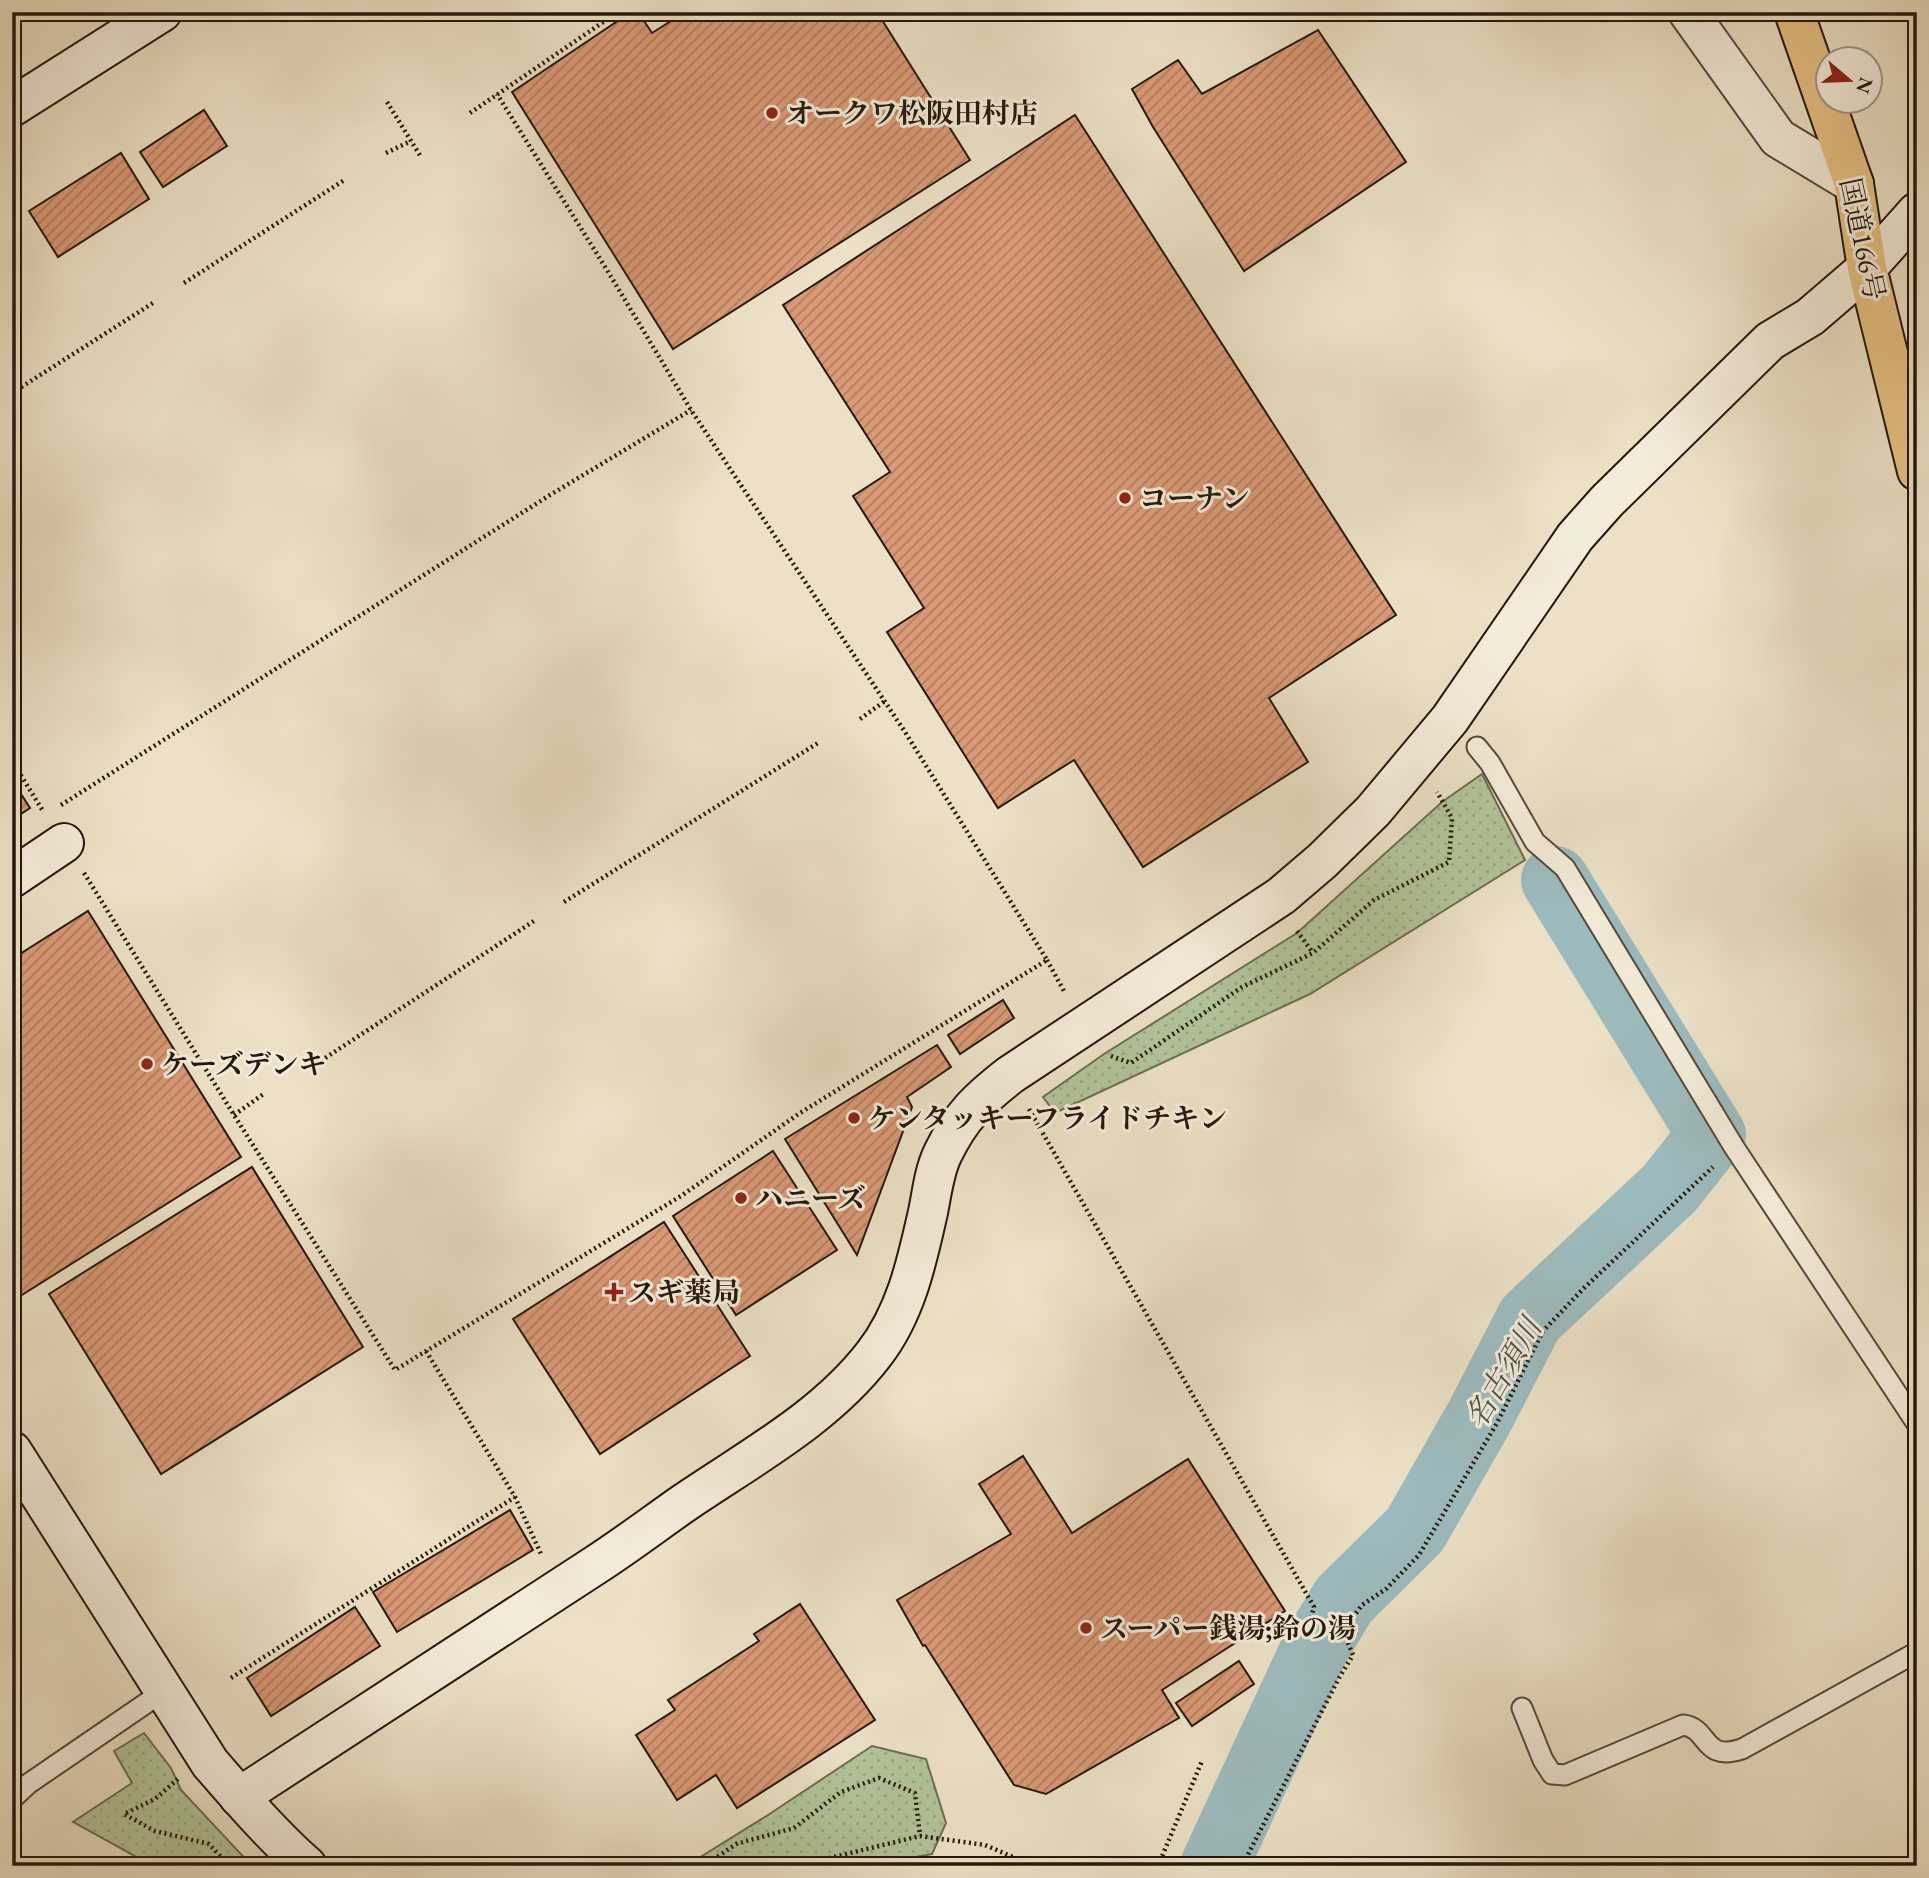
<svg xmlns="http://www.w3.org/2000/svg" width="1929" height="1878" font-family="'EB Garamond','Noto Serif JP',serif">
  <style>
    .park { fill: url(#park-dots); stroke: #6b6e52; stroke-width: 2 }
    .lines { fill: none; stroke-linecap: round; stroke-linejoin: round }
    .river { stroke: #9dbbbf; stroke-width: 68 }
    .building { fill: url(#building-hatch); stroke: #24180b; stroke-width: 2 }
    .lane-casing { stroke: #564a3a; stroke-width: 23 }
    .street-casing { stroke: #564a3a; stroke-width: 42 }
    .secondary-casing { stroke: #24180b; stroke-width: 42 }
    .highway-casing { stroke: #24180b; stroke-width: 42 }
    .path { stroke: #24180b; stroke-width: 4.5; stroke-dasharray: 2 3.5; stroke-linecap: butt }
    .lane { stroke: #f3ecda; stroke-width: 19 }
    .street { stroke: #f3ecda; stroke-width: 38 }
    .secondary { stroke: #f3ecda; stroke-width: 38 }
    .highway { stroke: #e6c083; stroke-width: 38 }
    .poi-dot { fill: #8f2418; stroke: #f3ecda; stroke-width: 2.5 }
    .labels { text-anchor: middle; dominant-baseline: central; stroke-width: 6; stroke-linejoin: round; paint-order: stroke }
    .poi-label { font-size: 28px; font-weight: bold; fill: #24180b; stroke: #f3ecda; text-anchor: start }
    .street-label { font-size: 28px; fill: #24180b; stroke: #f3ecda }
    .water-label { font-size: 30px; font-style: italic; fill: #4e514a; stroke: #f3ecda }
  </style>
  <defs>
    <pattern id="park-dots" width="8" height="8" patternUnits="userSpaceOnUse" patternTransform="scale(1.75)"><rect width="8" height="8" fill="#b2c499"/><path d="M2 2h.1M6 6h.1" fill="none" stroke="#99a882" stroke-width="1.8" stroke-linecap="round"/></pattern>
    <pattern id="building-hatch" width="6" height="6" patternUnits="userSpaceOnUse" patternTransform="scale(1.75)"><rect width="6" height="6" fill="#da9976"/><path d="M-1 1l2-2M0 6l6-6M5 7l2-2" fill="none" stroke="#b17c5f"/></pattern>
  </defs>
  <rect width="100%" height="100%" fill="#ece1c6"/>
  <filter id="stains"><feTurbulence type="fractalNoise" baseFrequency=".00286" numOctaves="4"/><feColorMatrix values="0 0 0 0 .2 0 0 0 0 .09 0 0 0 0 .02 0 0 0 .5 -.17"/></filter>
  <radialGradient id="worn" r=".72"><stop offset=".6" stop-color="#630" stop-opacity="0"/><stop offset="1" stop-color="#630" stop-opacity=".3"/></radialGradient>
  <g class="park">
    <path d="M1482,774L1525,860L1310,994L1055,1113L1043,1097L1104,1054L1297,933L1442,802Z"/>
    <path d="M144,1733L171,1768L181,1790L252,1866H182L176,1862L149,1864L73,1822L132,1783L114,1751Z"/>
    <path d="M872,1746L926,1759L946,1823L932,1854L867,1866H686L768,1815Z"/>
  </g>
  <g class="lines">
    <path class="river" d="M1214,1866L1315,1648L1344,1600L1415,1530L1480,1416L1530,1319L1669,1189L1712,1135L1555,880"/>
  </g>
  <g class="building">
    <path d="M631,12H638L652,33L685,12H877L970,160L673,349L512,92Z"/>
    <path d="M1318,30L1406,162L1244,271L1153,127L1132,89L1178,60L1202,94Z"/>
    <path d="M204,110L227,146L163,187L140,152Z"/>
    <path d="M1075,115L1396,615L1269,698L1308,762L1143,867L1074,760L998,808L887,632L924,608L853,496L890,472L783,305Z"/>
    <path d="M121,153L149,199L58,257L29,211Z"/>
    <path d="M12,780L30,808L12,820Z"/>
    <path d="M88,911L241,1157L14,1300L12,1297V959Z"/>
    <path d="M1003,1000L1014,1018L960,1054L948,1035Z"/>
    <path d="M937,1045L951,1067L907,1097L912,1107L857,1255L785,1139Z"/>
    <path d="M773,1151L837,1250L736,1315L673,1216Z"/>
    <path d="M252,1167L363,1347L161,1474L49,1294Z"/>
    <path d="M664,1222L750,1356L600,1454L513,1319Z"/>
    <path d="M1023,1456L1072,1533L1188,1459L1285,1611L1162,1690L1179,1718L1046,1794L1014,1785L925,1645L923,1646L897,1600L1011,1534L979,1484Z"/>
    <path d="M510,1510L533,1550L397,1632L373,1592Z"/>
    <path d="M800,1604L875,1720L737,1808L716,1775L677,1800L636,1735L675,1710L668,1700L759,1641L754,1634Z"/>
    <path d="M355,1607L380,1646L271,1716L247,1678Z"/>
    <path d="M1239,1661L1254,1684L1192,1726L1176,1703Z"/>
  </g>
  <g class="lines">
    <defs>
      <g id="lane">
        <path d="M1477,747L1490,763L1535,842L1565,868L1734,1147L1917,1424"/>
        <path d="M1522,1708L1543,1760L1552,1774L1565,1775L1683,1725C1710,1728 1701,1762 1742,1749L1917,1652"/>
        <path d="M12,1799L28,1784L164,1691"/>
      </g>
      <path id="street" d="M1688,12L1778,138L1854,184"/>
      <g id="secondary">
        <path d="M12,107L162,12"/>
        <path d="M12,878L64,843"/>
        <path d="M12,1451L210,1763C241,1799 272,1835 307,1866"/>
        <path d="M239,1797C357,1720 476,1644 594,1566C625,1546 654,1524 684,1503C750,1458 825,1418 874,1354C906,1313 917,1261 928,1212C932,1193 934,1171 943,1153C961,1116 978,1100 1010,1075L1281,896L1322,861L1373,811L1450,719L1575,537L1607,501L1770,341L1810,317L1867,268L1917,212"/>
      </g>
      <path id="highway" d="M1794,12L1854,184L1867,268L1917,471"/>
    </defs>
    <use href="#lane" class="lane-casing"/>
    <use href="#street" class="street-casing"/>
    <use href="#secondary" class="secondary-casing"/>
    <use href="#highway" class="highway-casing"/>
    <g class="path">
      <path d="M387,102L421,157"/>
      <path d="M470,113L618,12"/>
      <path d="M386,153L411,141"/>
      <path d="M184,283L346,179"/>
      <path d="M12,393L153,303"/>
      <path d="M860,719L885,701"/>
      <path d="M12,761L43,811"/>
      <path d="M61,805L550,495L691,410"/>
      <path d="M84,873L234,1115L395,1370L681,1196L800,1113L1047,960L905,732L691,410L607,270L497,94"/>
      <path d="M564,902L818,743"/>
      <path d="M1297,931L1313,953"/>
      <path d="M1047,960L1065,993"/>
      <path d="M1111,1056L1131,1063L1242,987L1313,953L1374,900L1449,862L1452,818L1437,792"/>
      <path d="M316,1064L534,921"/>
      <path d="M1029,1109L1314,1607L1311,1618L1343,1631L1353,1655L1339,1678L1242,1866"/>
      <path d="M234,1115L265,1093"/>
      <path d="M426,1351L515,1497L541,1554"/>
      <path d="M1343,1631L1362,1605L1386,1589L1419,1555L1497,1423L1543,1331L1584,1288L1713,1167"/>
      <path d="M231,1678L515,1497"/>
      <path d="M178,1779L155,1799L124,1814L155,1831L209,1844L229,1866"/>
      <path d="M704,1866L736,1844L794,1828L841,1792L879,1778L915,1793L920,1836"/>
      <path d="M797,1866L920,1836L985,1845L1034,1866"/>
      <path d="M1158,1866L1202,1761"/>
    </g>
    <use href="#lane" class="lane"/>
    <use href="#street" class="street"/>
    <use href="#secondary" class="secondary"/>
    <use href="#highway" class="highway"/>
  </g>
  <g class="poi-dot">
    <circle cx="772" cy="113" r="7"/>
    <circle cx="1125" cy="498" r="7"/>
    <circle cx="147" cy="1064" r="7"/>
    <circle cx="854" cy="1118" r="7"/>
    <circle cx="741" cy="1198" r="7"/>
    <path d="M610.5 1281.5h7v7h7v7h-7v7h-7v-7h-7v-7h7z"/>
    <circle cx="1086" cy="1628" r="7"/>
  </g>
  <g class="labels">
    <g class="poi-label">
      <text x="786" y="113">オークワ松阪田村店</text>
      <text x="1139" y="498">コーナン</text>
      <text x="161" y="1064">ケーズデンキ</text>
      <text x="868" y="1118">ケンタッキーフライドチキン</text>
      <text x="755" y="1198">ハニーズ</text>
      <text x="628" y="1292">スギ薬局</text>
      <text x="1100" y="1628">スーパー銭湯;鈴の湯</text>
    </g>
    <g class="street-label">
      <text transform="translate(1863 239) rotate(78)">国道166号</text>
    </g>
    <g class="water-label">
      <text transform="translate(1503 1373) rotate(-60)">名古須川</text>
    </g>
  </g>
  <rect width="1929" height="1878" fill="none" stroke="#ece1c6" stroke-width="42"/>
  <rect x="14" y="14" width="1901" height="1850" fill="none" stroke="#24180b" stroke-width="3.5"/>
  <rect x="21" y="21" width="1887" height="1836" fill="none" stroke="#24180b" stroke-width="2"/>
  <g transform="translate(1849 80) rotate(109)"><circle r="33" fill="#f3ecda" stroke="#a09787" stroke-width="2"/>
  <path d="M0-5L12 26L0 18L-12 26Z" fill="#8f2418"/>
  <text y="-10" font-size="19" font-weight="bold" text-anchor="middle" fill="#24180b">N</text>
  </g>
  <rect width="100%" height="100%" filter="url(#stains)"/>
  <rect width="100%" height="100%" fill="url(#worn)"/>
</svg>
